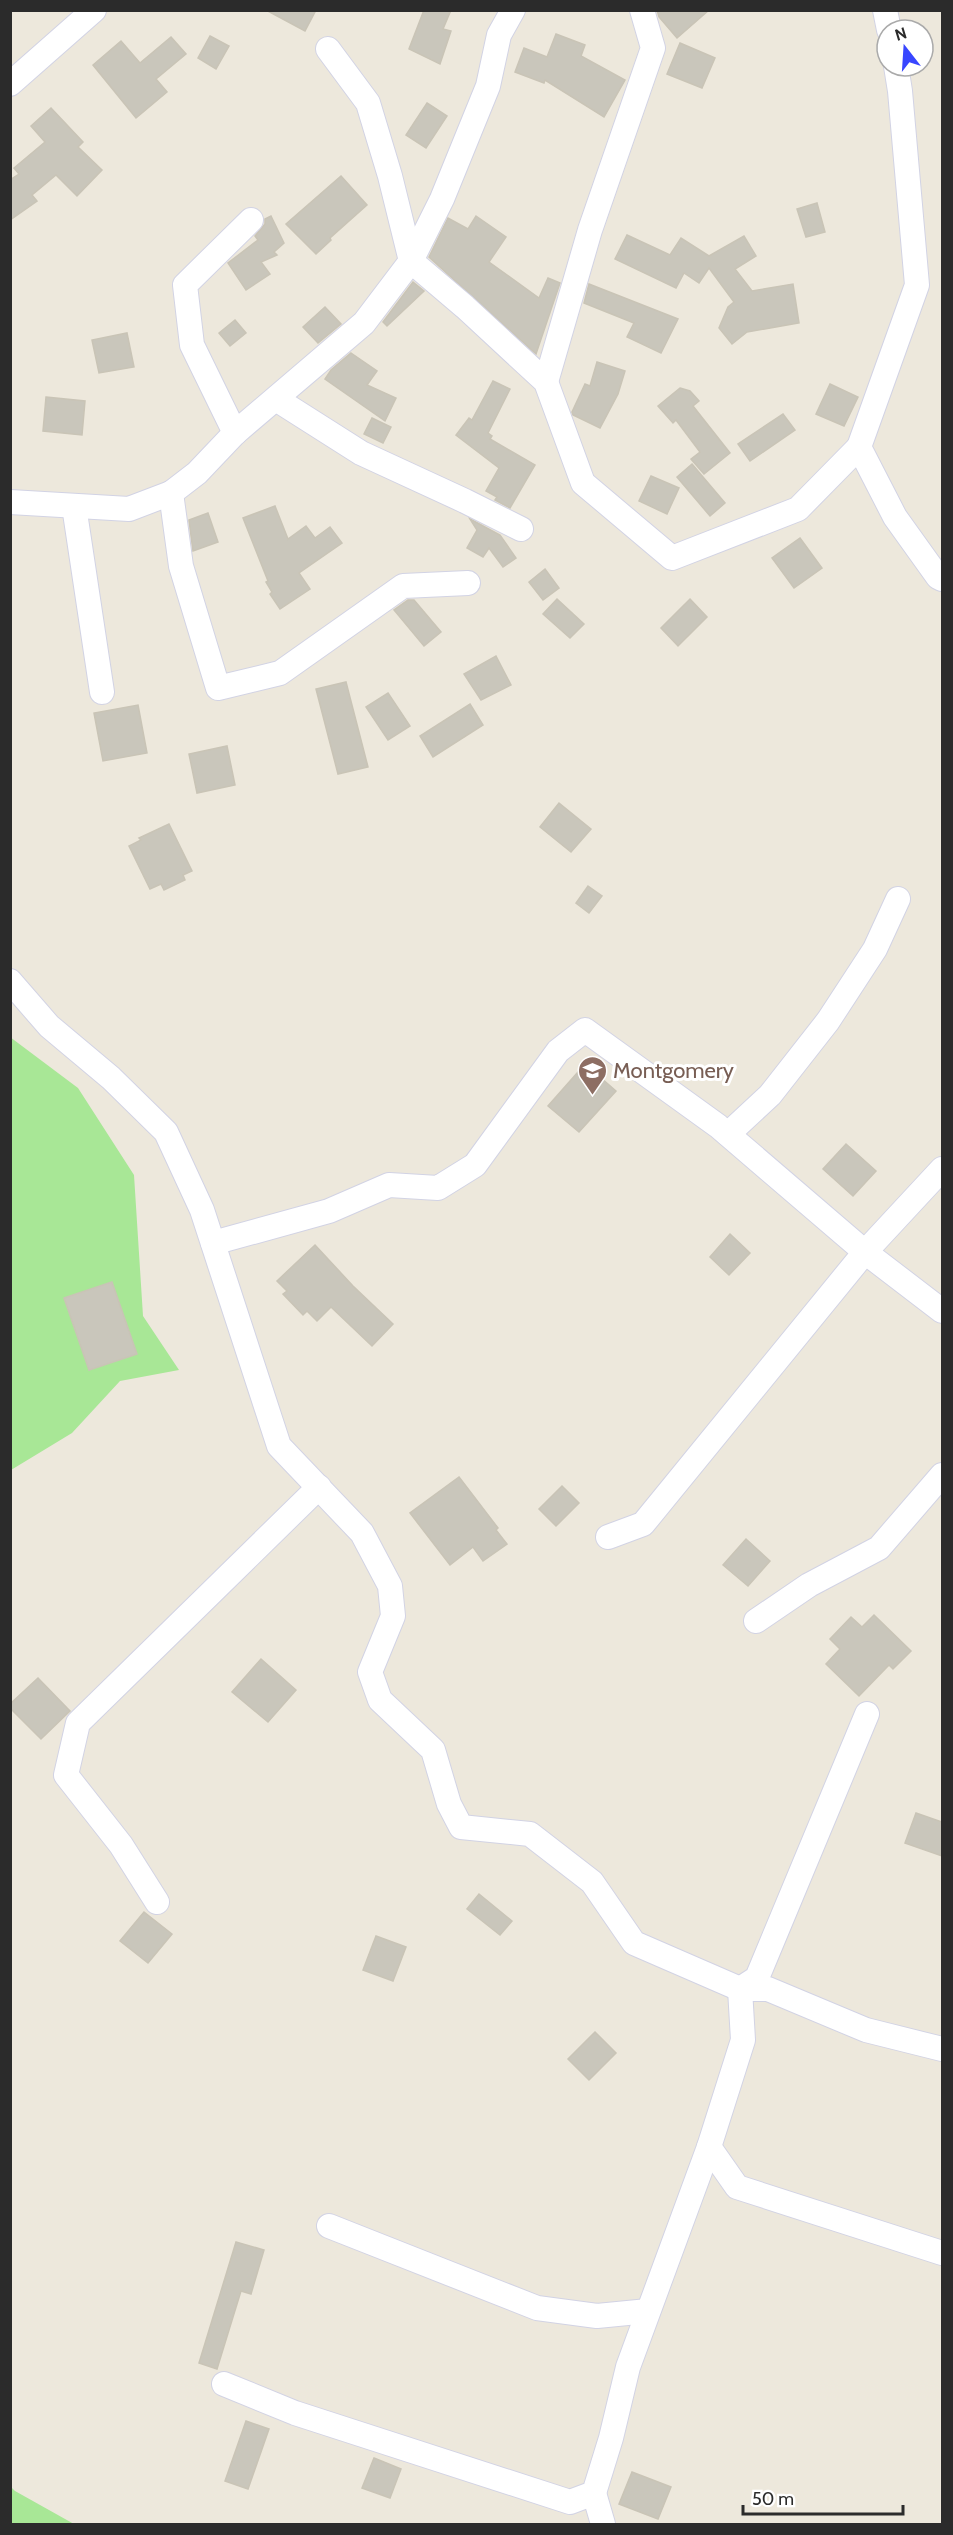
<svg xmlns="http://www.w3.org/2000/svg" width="953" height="2535" font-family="Cabin,sans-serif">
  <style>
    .green { fill: #a8e796 }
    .building { fill: #c9c6bb; stroke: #c9c4b6; stroke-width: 1.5 }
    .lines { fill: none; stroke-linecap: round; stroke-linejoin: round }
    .minor-casing { stroke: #d2d3e4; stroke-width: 26 }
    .minor { stroke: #fff; stroke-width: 24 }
    .labels { text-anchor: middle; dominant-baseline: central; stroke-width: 6; stroke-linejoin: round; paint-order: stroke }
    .education-label { font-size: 22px; fill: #785e54; stroke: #fff; text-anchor: start }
  </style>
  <rect width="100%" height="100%" fill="#ede8dc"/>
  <g class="green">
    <path d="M10,1037L78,1088L134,1175L143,1316L179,1370L120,1381L72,1433L11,1470Z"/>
    <path d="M10,2486L15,2491L74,2524H11Z"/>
  </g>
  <g class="building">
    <path d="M266,10H316L305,31Z"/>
    <path d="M424,10H451L443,29L451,31L440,64L409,49Z"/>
    <path d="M657,10H709L677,38L659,17Z"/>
    <path d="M556,34L585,45L581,56L625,80L604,117L545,80L544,83L515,72L524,48L547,57Z"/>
    <path d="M210,36L229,46L216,69L198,58Z"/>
    <path d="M171,37L186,54L156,79L167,92L136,118L93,65L121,41L140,63Z"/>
    <path d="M680,43L715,58L702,88L667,74Z"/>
    <path d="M427,103L447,116L426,148L406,135Z"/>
    <path d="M51,108L83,142L78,147L102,170L77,196L56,175L32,195L37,201L10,220V180L19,174L14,168L45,142L31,126Z"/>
    <path d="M341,176L367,205L330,238L331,240L316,254L286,224Z"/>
    <path d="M817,203L825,232L806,237L797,209Z"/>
    <path d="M271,216L284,243L274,252L277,255L261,262L270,274L246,290L228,263L258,240L255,236L265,224V219Z"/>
    <path d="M476,216L506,237L489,262L539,298L548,278L560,283L536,354L429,257L448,218L468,229Z"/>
    <path d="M627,235L670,255L681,238L709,256L744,236L756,256L735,269L752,291L793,284L799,323L747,332L732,344L719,328L728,307L734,302L709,268L699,283L684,273L676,288L615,259Z"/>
    <path d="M413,282L424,291L387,326L383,322Z"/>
    <path d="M589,284L678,319L661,353L627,337L634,323L584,303Z"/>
    <path d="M325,307L341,324L318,343L303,327Z"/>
    <path d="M235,320L246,333L230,346L219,333Z"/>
    <path d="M127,333L134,367L99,373L92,340Z"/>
    <path d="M351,353L377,371L367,385L396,398L385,421L325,379L331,370Z"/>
    <path d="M597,362L625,371L618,394L600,428L573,415L572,412L585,384L590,386Z"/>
    <path d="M493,381L510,389L488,433L492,436L490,439L535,465L510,508L495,500L497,497L486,491L499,468L456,435L469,418L472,420Z"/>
    <path d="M830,384L858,397L844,426L816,414Z"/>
    <path d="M680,388L690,391L699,401L693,406L730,453L704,474L691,459L700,452L676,420L673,423L658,406Z"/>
    <path d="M46,397L85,401L82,435L43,431Z"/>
    <path d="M783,414L795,430L750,461L738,444Z"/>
    <path d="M372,418L391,427L383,443L364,434Z"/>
    <path d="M692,464L725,503L710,516L677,477Z"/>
    <path d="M651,476L679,488L667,514L639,501Z"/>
    <path d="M275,506L288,539L306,526L315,538L330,527L342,543L299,573L310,589L280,609L270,594L272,592L266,582L268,581L243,518Z"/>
    <path d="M208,513L218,542L193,551L189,520Z"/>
    <path d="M470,519L500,535L516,558L503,567L489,548L483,557L467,548L477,530Z"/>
    <path d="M800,538L822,568L794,588L772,558Z"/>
    <path d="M545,569L559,588L543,600L529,582Z"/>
    <path d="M557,599L584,624L570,638L543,614Z"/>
    <path d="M690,599L707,617L678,646L661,628Z"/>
    <path d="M408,600H414L441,632L424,646L394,610Z"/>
    <path d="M496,656L511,685L481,700L464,674Z"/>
    <path d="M346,682L368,767L338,774L316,689Z"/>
    <path d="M388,693L410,726L388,740L366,707Z"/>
    <path d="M470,704L483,725L433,757L420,736Z"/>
    <path d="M138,705L147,753L103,761L94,713Z"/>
    <path d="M227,746L235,785L197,793L189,754Z"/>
    <path d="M559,803L591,829L571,852L540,827Z"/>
    <path d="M169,824L192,871L183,875L185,880L164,890L161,884L150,889L129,846L141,840L139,838Z"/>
    <path d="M588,886L602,896L589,913L576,903Z"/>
    <path d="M585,1064L616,1091L579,1132L548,1106Z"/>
    <path d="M846,1144L876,1171L853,1196L823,1169Z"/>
    <path d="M730,1234L750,1253L729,1275L710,1257Z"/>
    <path d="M315,1245L353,1286L393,1324L372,1346L331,1307L317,1321L307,1311L303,1315L283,1294L287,1291L277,1281Z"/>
    <path d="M112,1282L137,1354L89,1370L64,1298Z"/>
    <path d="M459,1477L498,1528L496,1530L507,1544L483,1561L473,1547L450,1565L410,1513Z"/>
    <path d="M562,1486L579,1503L556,1526L539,1509Z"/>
    <path d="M746,1539L770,1561L748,1586L723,1565Z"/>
    <path d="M874,1615L911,1651L893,1669L889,1665L859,1696L826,1664L840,1649L830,1639L851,1617L862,1627Z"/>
    <path d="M261,1659L296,1690L268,1722L232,1692Z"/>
    <path d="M38,1678L70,1711L41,1739L10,1708V1704Z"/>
    <path d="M916,1813L942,1822V1856L905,1843Z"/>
    <path d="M479,1894L512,1921L500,1935L467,1909Z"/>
    <path d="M144,1912L172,1934L148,1963L120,1941Z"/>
    <path d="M376,1936L406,1947L393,1981L363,1970Z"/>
    <path d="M595,2032L616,2053L589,2080L568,2059Z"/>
    <path d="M236,2242L264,2250L251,2294L241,2291L217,2369L199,2363Z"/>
    <path d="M246,2421L269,2429L248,2489L225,2481Z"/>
    <path d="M374,2458L401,2469L390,2498L362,2488Z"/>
    <path d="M632,2472L671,2487L658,2519L619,2504Z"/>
  </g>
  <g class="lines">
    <defs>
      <g id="minor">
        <path d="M885,10L889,30"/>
        <path d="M328,49L368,103L390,176L411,261L465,307L546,382L583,483L672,558L798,509L859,447"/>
        <path d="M896,66L900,91L917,285L859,447L895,517L938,577L942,579"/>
        <path d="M10,84L94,10"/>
        <path d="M546,382L590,230L653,48L642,10"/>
        <path d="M276,399L361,453L465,501L521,529"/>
        <path d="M235,433L192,345L185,285L251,220"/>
        <path d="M171,493L181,566L218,688L280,673L403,586L468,583"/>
        <path d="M10,502L129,509L171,493L197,473L235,433L364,323L411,261L442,199L488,86L499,35L513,10"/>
        <path d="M74,506L102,692"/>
        <path d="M10,981L49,1026L111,1078L166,1132L202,1210L279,1446L362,1533L390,1586L393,1616L370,1672L380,1700L433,1750L449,1804L461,1827L530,1834L592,1882L634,1943L740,1989H768L866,2030L942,2049"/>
        <path d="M728,1134L770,1095L828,1021L875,949L898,899"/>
        <path d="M213,1243L329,1211L389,1185L438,1188L475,1165L558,1051L585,1030L718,1126L865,1252L942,1311"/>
        <path d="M608,1537L643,1524L865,1252L942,1169"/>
        <path d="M756,1621L809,1585L879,1548L942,1475"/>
        <path d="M157,1902L121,1845L66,1775L78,1723L319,1487"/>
        <path d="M709,2147L737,2187L942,2253"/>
        <path d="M329,2226L537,2308L597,2316L648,2311"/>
        <path d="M224,2384L295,2413L570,2502L594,2493L611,2438L628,2367L709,2147L743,2040L740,1989L757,1978L867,1714"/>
        <path d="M594,2493L603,2524"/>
      </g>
    </defs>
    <use href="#minor" class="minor-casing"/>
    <use href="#minor" class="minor"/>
  </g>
  <defs>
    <symbol id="school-pin" viewBox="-11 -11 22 30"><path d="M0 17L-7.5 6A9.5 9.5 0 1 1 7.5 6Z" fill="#8d6e63" stroke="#fff"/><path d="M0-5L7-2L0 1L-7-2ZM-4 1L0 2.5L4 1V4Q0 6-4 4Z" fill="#fff"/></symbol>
  </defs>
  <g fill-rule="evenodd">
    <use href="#school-pin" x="576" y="1054" width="33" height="45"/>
  </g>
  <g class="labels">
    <g class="education-label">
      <text x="613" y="1070">Montgomery</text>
    </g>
  </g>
  <rect width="953" height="2535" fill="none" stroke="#2b2b2b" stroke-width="24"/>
  <g transform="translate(905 48) rotate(343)"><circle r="28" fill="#ffffff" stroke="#aaaaaa" stroke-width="1.5"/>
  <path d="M0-4.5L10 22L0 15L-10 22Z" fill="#3846ff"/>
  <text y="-9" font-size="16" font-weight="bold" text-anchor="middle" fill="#2b2b2b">N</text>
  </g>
  <path d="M743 2505v9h160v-9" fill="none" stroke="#2b2b2b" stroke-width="3"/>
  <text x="752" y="2505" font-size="18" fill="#2b2b2b" stroke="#ffffff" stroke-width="4.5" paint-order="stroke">50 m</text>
</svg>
